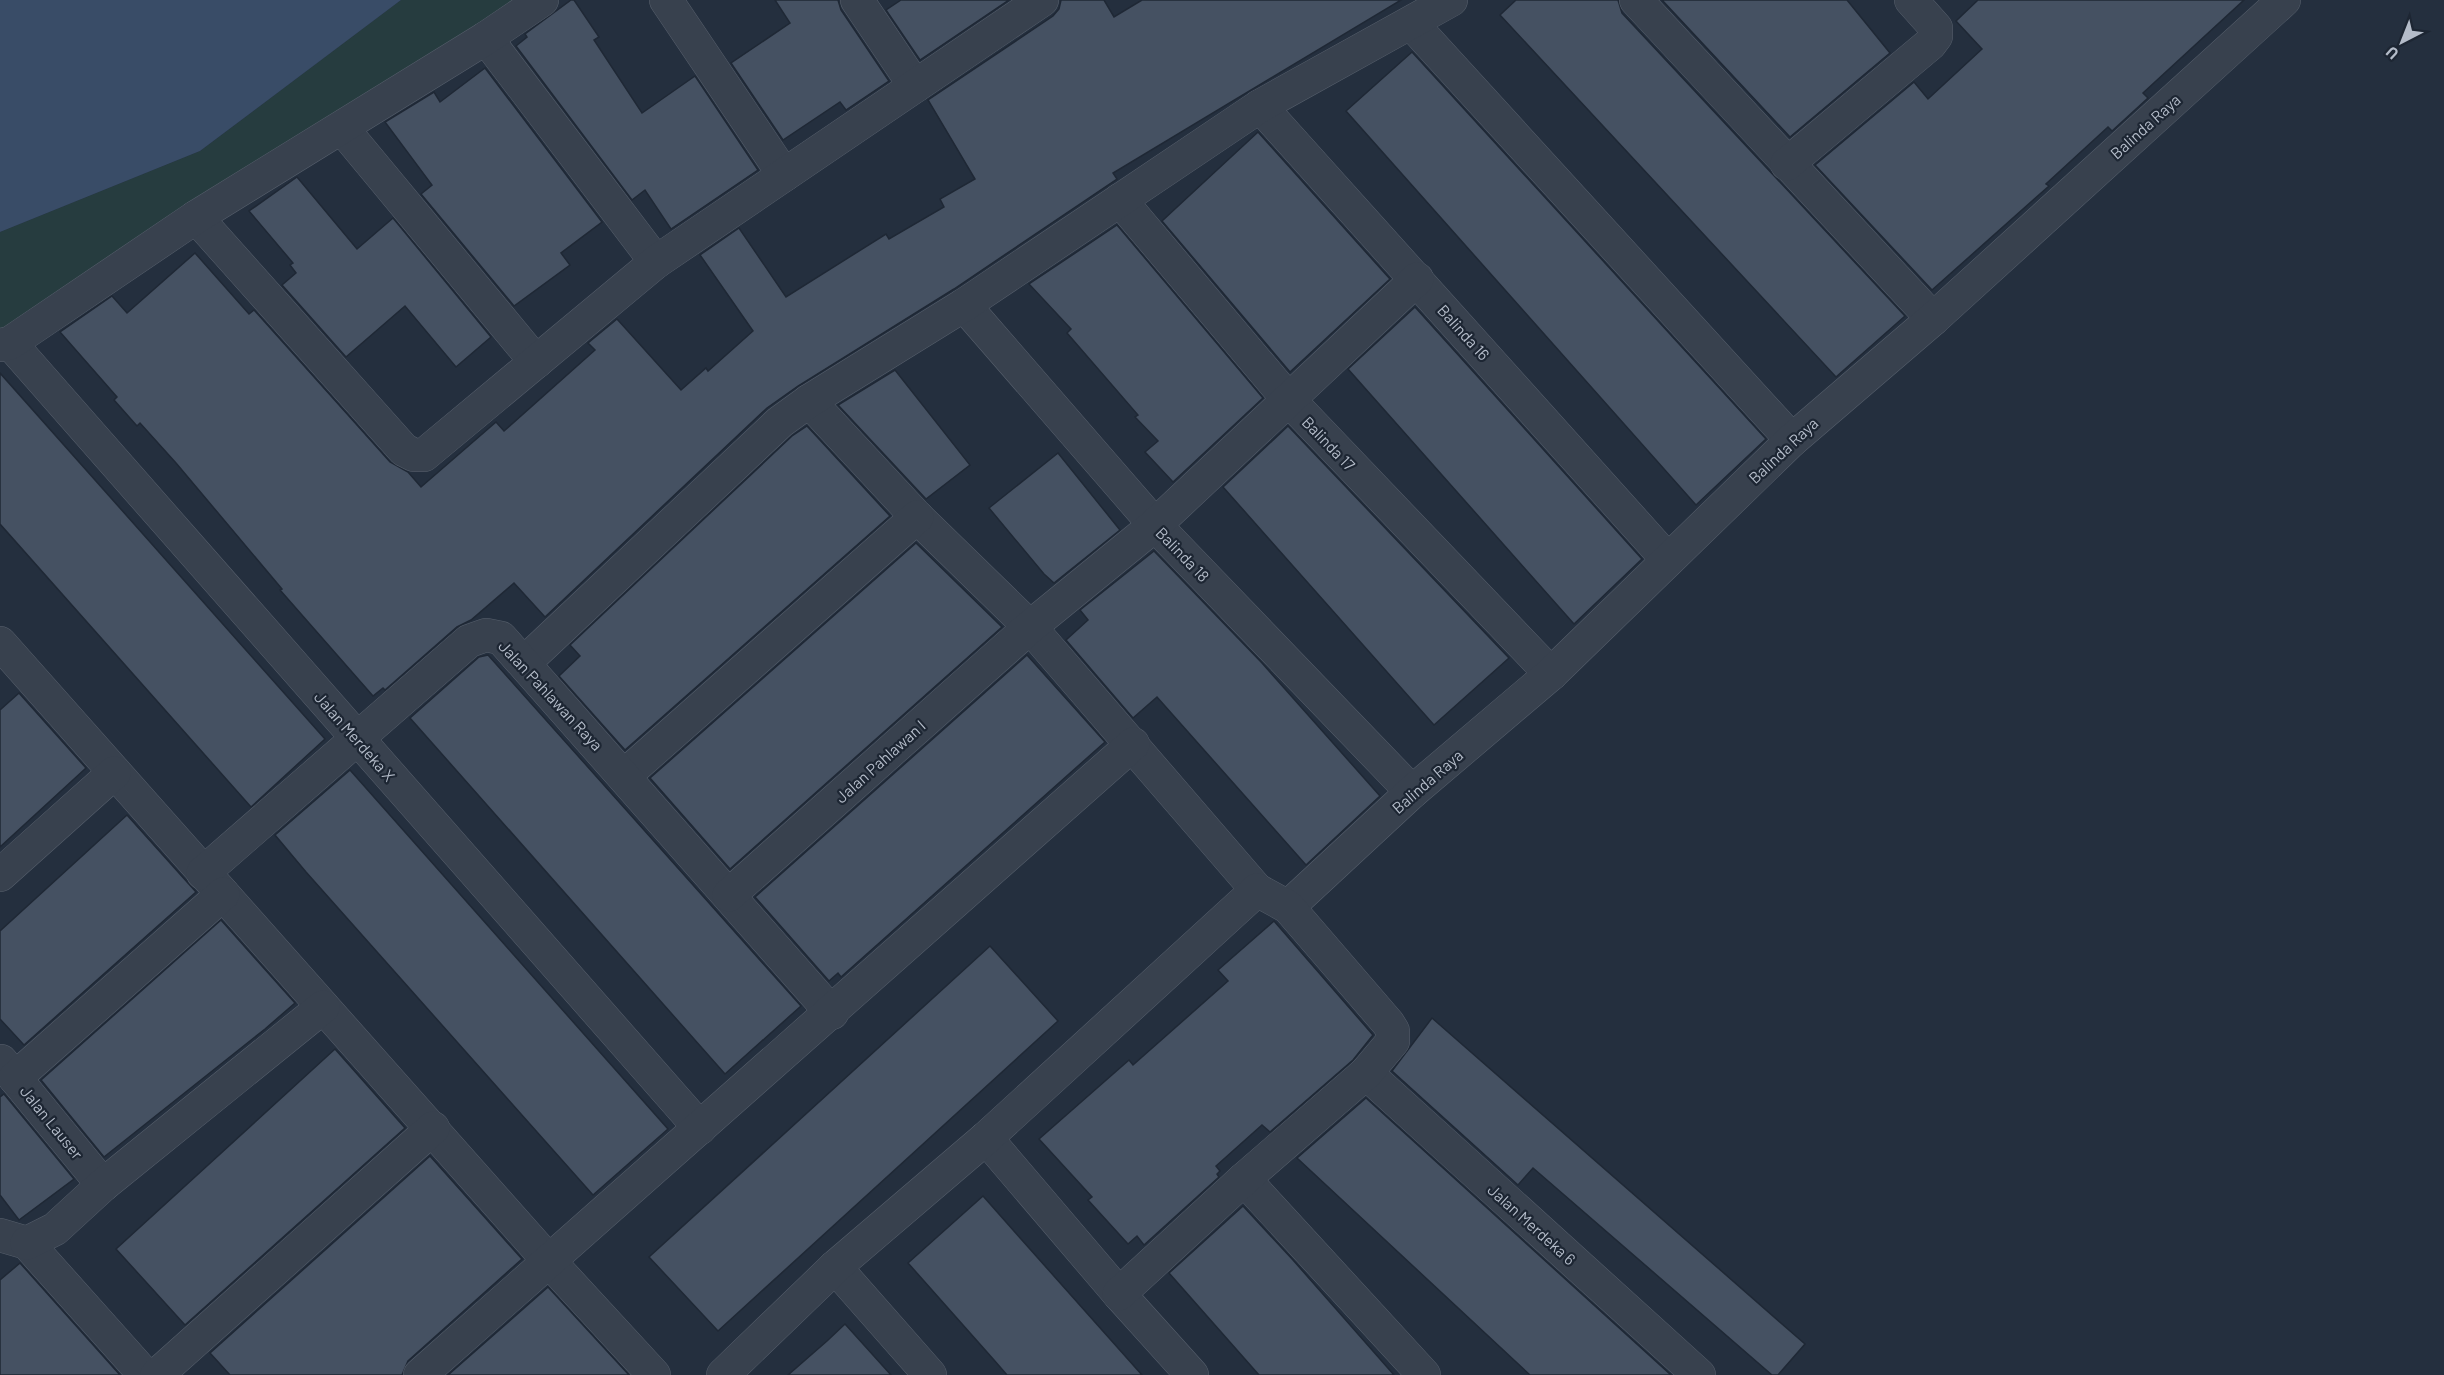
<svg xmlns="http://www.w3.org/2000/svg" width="2444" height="1375" font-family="Barlow,sans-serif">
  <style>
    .green { fill: #263c3f }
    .water { fill: #394c67 }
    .building { fill: #455162; stroke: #1f2835; stroke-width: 1.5 }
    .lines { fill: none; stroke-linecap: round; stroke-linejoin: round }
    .street-casing { stroke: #565f6c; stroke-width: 34 }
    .street { stroke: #38414e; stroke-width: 33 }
    .labels { text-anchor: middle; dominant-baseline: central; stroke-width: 4.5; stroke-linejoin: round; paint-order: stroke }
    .street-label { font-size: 16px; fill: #b4bcc9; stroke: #1d2633 }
  </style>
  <rect width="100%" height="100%" fill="#242f3e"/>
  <path class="green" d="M401,0H537L0,345V232L200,151Z"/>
  <path class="water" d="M0,0H401L200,151L0,232Z"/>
  <g class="building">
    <path d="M571,0H574L599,37L594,40L642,113L695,76L758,170L671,229L645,190L632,200L516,46L527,37L525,34Z"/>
    <path d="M775,0H838L841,10L889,81L846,110L840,102L783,140L731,63L790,23Z"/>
    <path d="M901,0H1009L920,60L886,10Z"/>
    <path d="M1061,0H1104L1114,17L1142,0H1401L1113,173L1117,179L954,289L798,386L767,408L545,617L514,583L471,620L457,627L385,690L383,688L373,696L280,590L282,589L176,463L140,423L137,426L114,400L117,397L60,332L112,296L127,313L195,253L249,314L254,310L390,462L408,472L421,487L496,422L504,431L595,350L588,343L617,319L681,390L706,368L708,371L753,331L700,255L739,228L786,297L886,234L889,239L944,207L940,199L975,179L928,100L1053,16L1059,9Z"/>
    <path d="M1516,0H1618L1622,13L1905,316L1836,377L1500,15Z"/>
    <path d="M1662,0H1847L1890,53L1790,137Z"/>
    <path d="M1978,0H2244L2143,93L2148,98L2112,131L2108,127L2046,184L2049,186L1932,290L1815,165L1914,82L1928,99L1982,49L1956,21Z"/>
    <path d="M1412,52L1766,439L1696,505L1346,111Z"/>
    <path d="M485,68L602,222L561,253L570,265L514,306L421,194L432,185L385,122L434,92L440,102Z"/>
    <path d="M1258,132L1390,279L1290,372L1162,221Z"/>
    <path d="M297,177L357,249L393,218L491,337L456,367L405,306L346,357L282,285L296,273L290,265L293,263L249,211Z"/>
    <path d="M1117,225L1263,398L1173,482L1145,452L1158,441L1135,417L1138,415L1067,333L1071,329L1029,284Z"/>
    <path d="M1415,307L1642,559L1574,624L1348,369Z"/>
    <path d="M895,370L970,465L926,499L838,405Z"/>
    <path d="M0,373L325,739L251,807L0,524Z"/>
    <path d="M807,426L890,516L625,750L559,676L580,656L570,645L792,436Z"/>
    <path d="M1288,426L1509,658L1434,725L1223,487Z"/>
    <path d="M1058,453L1120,530L1054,583L1044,574L989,508Z"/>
    <path d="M916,543L1002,627L730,869L650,778Z"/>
    <path d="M1154,551L1262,663L1380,796L1306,865L1157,697L1133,718L1066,640L1088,620L1080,610Z"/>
    <path d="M488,655L801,1006L725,1074L410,718L479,657Z"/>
    <path d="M1027,655L1105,742L841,977L838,973L829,981L755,897Z"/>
    <path d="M19,693L86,768L0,847V710Z"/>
    <path d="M350,770L668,1129L593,1195L306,872L275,835Z"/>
    <path d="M127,815L196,892L24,1045L0,1019V931Z"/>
    <path d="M221,920L295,1003L265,1029L104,1157L41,1080Z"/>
    <path d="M1274,921L1373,1035L1353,1060L1270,1132L1262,1125L1216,1166L1220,1171L1217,1174L1219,1177L1144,1245L1137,1236L1128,1244L1088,1200L1092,1197L1039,1139L1129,1060L1133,1065L1228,981L1218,970Z"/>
    <path d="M990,946L1058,1021L718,1331L649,1257Z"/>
    <path d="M1432,1018L1805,1344L1778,1375H1772L1533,1168L1518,1185L1392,1071Z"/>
    <path d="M335,1049L405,1128L185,1325L116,1249Z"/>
    <path d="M4,1094L74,1179L19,1220L0,1195V1097Z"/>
    <path d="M1366,1098L1671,1375H1530L1297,1158Z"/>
    <path d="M430,1156L522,1259L408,1361L402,1375H230L210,1353Z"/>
    <path d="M983,1196L1045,1266L1142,1375H1007L994,1360L908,1263Z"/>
    <path d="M1243,1206L1293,1260L1394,1375H1259L1169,1273Z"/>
    <path d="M20,1263L120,1375H0V1280Z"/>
    <path d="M548,1287L629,1375H448Z"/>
    <path d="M845,1324L891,1375H788L827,1341Z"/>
  </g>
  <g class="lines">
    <defs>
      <g id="street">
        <path d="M666,0L784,175"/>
        <path d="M857,0L915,86"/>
        <path d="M1636,0L1933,319"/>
        <path d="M1412,24L1792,440"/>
        <path d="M486,38L656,262"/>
        <path d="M1260,106L1668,560"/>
        <path d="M342,128L536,362"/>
        <path d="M1787,164L1930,44L1936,36V28L1911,0"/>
        <path d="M1120,200L1288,399L1551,674"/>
        <path d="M196,217L404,450L414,455H424L656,262L1042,0"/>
        <path d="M964,305L1155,525L1412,792"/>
        <path d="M10,343L700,1128"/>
        <path d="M0,345L10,343L196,217L486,38L542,0"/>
        <path d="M809,401L917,517L1030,627L1257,890"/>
        <path d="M0,643L549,1261L654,1375"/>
        <path d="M524,663L780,422L809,401L964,305L1260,106L1451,0"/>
        <path d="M624,776L917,517"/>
        <path d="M203,873L469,641L486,635L501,638L832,1013"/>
        <path d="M0,875L114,773"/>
        <path d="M729,895L1030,627L1155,525L1417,279"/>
        <path d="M1288,907L1412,792L1551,674L1792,440L1933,319L2284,0"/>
        <path d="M1,1061L103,1185"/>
        <path d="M1366,1073L1699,1375"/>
        <path d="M15,1078L223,894"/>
        <path d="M986,1138L1119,1294L1192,1375"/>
        <path d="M1244,1179L1424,1375"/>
        <path d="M0,1235L27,1243L145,1375"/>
        <path d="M27,1243L55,1229L103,1185L323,1007"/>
        <path d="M835,1267L930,1375"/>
        <path d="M157,1375L433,1128"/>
        <path d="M420,1375L1133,744"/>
        <path d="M723,1375L835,1267L986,1138L1257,890L1288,907L1388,1023L1393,1031V1041L1366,1073L1244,1179L1119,1294"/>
      </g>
    </defs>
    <use href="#street" class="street-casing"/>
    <use href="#street" class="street"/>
  </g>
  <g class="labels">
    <g class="street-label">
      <text transform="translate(2145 126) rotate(-42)">Balinda Raya</text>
      <text transform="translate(1464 332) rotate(48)">Balinda 16</text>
      <text transform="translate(1329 443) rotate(46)">Balinda 17</text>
      <text transform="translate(1783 450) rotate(-43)">Balinda Raya</text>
      <text transform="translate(1183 554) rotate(46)">Balinda 18</text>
      <text transform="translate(551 695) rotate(47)">Jalan Pahlawan Raya</text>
      <text transform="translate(355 736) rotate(49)">Jalan Merdeka X</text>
      <text transform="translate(880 761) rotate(-42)">Jalan Pahlawan I</text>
      <text transform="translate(1427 781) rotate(-41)">Balinda Raya</text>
      <text transform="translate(52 1122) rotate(51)">Jalan Lauser</text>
      <text transform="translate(1532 1224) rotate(42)">Jalan Merdeka 6</text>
    </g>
  </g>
  <g transform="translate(2402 42) rotate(222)" stroke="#1d2633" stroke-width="4.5" paint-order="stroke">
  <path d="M0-4.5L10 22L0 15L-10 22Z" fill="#b4bcc9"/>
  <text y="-9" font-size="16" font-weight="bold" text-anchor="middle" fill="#b4bcc9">U</text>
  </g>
</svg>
